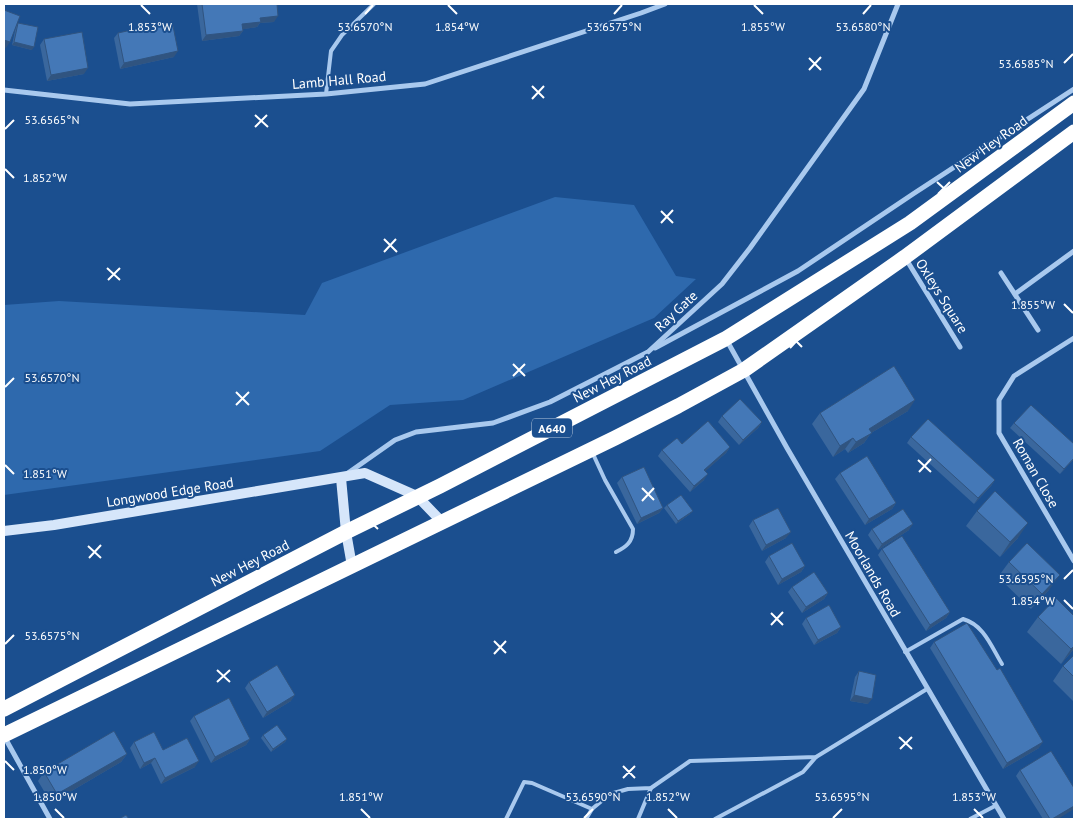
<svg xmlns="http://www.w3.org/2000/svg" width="1078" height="823" font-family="'PT Sans',sans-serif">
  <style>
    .green { fill: #2e69ad }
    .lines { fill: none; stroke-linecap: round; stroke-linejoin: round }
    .lane { stroke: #a9c9ee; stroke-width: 4 }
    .street { stroke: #a9c9ee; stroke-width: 5 }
    .secondary { stroke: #d6e6fa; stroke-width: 10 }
    .highway { stroke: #fff; stroke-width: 15 }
    .wall { fill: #3a679d }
    .shaded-wall { fill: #305480 }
    .building { fill: #4478b7; stroke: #305480 }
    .ticks { fill: none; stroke: #fff; stroke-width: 2 }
    .labels { text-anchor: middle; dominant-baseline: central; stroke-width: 4; stroke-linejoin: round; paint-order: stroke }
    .shield { fill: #1b4f8f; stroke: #bbcadd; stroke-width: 1 }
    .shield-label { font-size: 12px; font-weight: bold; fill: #fff }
    .street-label { font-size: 14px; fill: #fff; stroke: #1b4f8f }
    .ticks-label { font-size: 12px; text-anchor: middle; fill: #fff; stroke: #1b4f8f; stroke-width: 4; stroke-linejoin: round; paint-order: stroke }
  </style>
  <rect width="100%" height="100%" fill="#1b4f8f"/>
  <path class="green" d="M555,197L634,205L676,276L696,279L654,318L463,400L390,405L320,451L4,495V305L59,301L305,315L322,283Z"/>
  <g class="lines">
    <g class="lane">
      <path d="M326,94L331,51L342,35L374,4"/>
      <path d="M593,454L605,480L633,529C633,542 626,547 616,552"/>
      <path d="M905,652L963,619C984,625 991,646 1002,664"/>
      <path d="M506,819L524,782L532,783L592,809L610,794L628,789L651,788L690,761L816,757L927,689"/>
      <path d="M586,819L592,809"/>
      <path d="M638,819L651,788"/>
      <path d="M715,819L803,772L816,757"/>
      <path d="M970,819L995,806"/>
    </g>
    <g class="street">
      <path d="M4,90L130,104L326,94L425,84L641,13L665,4"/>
      <path d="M906,259L960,347"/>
      <path d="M1001,273L1038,330"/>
      <path d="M1015,294L1074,251"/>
      <path d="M1074,338L1014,376L999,400V433L1074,561"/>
      <path d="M726,339L787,448L1004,819"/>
      <path d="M655,348L798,271L913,194L1074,89"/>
      <path d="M348,473L395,440L416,432L493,423L550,402L648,352L722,284L750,248L864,89L898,4"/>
      <path d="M4,736L50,819"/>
    </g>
    <g class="secondary">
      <path d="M341,478L346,532L352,566"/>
      <path d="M4,531L54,525L365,473L417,496L442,522"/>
    </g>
    <g class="highway">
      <path d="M4,709L346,532L440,486L725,339L910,223L1074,103"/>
      <path d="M4,735L615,438L678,406L744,370L905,257L1074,132"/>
    </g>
  </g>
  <g class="wall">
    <path d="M197,4H277L274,22L260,23L257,27L243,29V31L239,36L202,41Z"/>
    <path d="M18,23L32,50L12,45L16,26Z"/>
    <path d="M118,33L174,57L120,69L114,38Z"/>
    <path d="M44,39L84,74L47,81L40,45Z"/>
    <path d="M908,411L871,433L864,443L848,453L845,449L833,457L812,424L820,413Z"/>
    <path d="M722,416L762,422L758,428L739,445L718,422Z"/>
    <path d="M1014,423L1074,459L1060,474L1010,428Z"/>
    <path d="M911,437L995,480L991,486L974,504L907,443Z"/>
    <path d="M682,444L730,447L726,453L705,471L704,480L690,492L658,456L662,450Z"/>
    <path d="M840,473L896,503L892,509L865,525L835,479Z"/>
    <path d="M622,477L663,508L659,513L637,524L617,483Z"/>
    <path d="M667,505L690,514L676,524L664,508Z"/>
    <path d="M977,511L1018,538L1000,557L966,526Z"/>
    <path d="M753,520L786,538L762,551L749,526Z"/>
    <path d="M872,529L909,530L878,550L868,535Z"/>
    <path d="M882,549L950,612L946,618L926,631L878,555Z"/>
    <path d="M769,556L805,566L801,572L778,585L765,562Z"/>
    <path d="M1009,562L1049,590L1031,609L998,577Z"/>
    <path d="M792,587L828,593L824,599L802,613L788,592Z"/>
    <path d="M1038,617L1074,649L1061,664L1027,632Z"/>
    <path d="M806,618L841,627L837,633L814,645L802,624Z"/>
    <path d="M934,642L1039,748L1003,769L930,648Z"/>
    <path d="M1074,655V702L1053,681L1063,666Z"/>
    <path d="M859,671L868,704L850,701L855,677Z"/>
    <path d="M249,682L291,701L263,718L245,688Z"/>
    <path d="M194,716L250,739L246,745L211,763L190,721Z"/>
    <path d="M263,735L287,739L285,742L271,752L261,738Z"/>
    <path d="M134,742L163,750L195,767L161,784L151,763L140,769L130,748Z"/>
    <path d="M127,754L121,762L51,803L38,781L44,772Z"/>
    <path d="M1020,770L1058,819H1043L1016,776Z"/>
  </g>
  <g class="shaded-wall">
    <path d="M278,16L274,22L260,23L257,27L238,30L242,24L260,18Z"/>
    <path d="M243,31L239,36L202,41L206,35Z"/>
    <path d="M4,40L10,42L6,48L4,47Z"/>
    <path d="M14,42L34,47L32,50L12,45Z"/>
    <path d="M178,51L174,57L120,69L124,63Z"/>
    <path d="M88,68L84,74L47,81L51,75Z"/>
    <path d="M915,400L908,411L871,433L864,443L848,453L856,442L869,429Z"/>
    <path d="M762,422L758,428L739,445L743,440Z"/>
    <path d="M853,438L845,449L833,457L840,446Z"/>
    <path d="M730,447L726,453L700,476L704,470Z"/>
    <path d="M1074,458V459L1060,474L1064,469Z"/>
    <path d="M708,474L704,480L690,492L694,486Z"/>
    <path d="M995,480L991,486L974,504L978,498Z"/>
    <path d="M896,503L892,509L865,525L869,519Z"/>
    <path d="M663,508L659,513L637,524L641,518Z"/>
    <path d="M693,511L690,514L676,524L678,521Z"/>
    <path d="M1028,523L1018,538L1000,557L1010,542Z"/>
    <path d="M913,524L909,530L878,550L882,544Z"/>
    <path d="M791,532L786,538L762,551L766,545Z"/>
    <path d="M805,566L801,572L778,585L782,579Z"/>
    <path d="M1060,575L1049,590L1031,609L1042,594Z"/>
    <path d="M828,593L824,599L802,613L806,607Z"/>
    <path d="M950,612L946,618L926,631L930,625Z"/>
    <path d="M841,627L837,633L814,645L818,640Z"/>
    <path d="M1074,646V649L1061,664L1071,649Z"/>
    <path d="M295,695L291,701L263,718L267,712Z"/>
    <path d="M854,695L872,699L868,704L850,701Z"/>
    <path d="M250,739L246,745L211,763L215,757Z"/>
    <path d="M287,739L285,742L271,752L273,749Z"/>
    <path d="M1043,742L1039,748L1003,769L1007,763Z"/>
    <path d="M127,754L121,762L51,803L57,794Z"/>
    <path d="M155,758L151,763L140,769L144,763Z"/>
    <path d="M199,761L195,767L161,784L165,778Z"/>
    <path d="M1074,806V809L1058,819H1052Z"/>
  </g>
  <g class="building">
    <path d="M202,4H277L278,16L260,18L261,22L242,24L243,31L206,35Z"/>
    <path d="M4,10L20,16L10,42L4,40Z"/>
    <path d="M172,21L178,51L124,63L118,33Z"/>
    <path d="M18,23L38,27L34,47L14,42Z"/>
    <path d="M82,32L88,68L51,75L44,39Z"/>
    <path d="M894,366L915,400L869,429L872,433L856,442L853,438L840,446L820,413Z"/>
    <path d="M740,399L762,422L743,440L722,416Z"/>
    <path d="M1031,405L1074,444V458L1064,469L1014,423Z"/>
    <path d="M928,419L995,480L978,498L911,437Z"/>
    <path d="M708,421L730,447L704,470L708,474L694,486L662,450L677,438L682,444Z"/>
    <path d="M867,456L896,503L869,519L840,473Z"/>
    <path d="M644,467L663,508L641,518L622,477Z"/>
    <path d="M995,491L1028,523L1010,542L977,511Z"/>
    <path d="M681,495L693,511L678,521L667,505Z"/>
    <path d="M778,508L791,532L766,545L753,520Z"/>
    <path d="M903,509L913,524L882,544L872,529Z"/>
    <path d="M902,536L950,612L930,625L882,549Z"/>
    <path d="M792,543L805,566L782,579L769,556Z"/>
    <path d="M1027,543L1060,575L1042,594L1009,562Z"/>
    <path d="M814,572L828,593L806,607L792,587Z"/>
    <path d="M1056,598L1074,616V646L1071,649L1038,617Z"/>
    <path d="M829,605L841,627L818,640L806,618Z"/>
    <path d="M967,623L997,670L1000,668L1043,742L1007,763L934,642Z"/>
    <path d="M1074,655V677L1063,666Z"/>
    <path d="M277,665L295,695L267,712L249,682Z"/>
    <path d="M859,671L876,675L872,699L854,695Z"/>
    <path d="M229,698L250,739L215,757L194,716Z"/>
    <path d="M277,725L287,739L273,749L263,735Z"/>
    <path d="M114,731L127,754L57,794L44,772Z"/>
    <path d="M154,732L163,750L187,738L199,761L165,778L155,758L144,763L134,742Z"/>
    <path d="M1051,751L1074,788V806L1052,819H1050L1020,770Z"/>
    <path d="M126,815L129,819H119Z"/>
  </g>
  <path class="ticks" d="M141,5L150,14M448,5L457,14M754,5L763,14M365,14L373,5M614,14L622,5M863,14L871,5M809,58L821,70M1064,63L1073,54M809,70L821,57M532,86L544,98M532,99L544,86M255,115L268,127M255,127L267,115M5,129L14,120M5,169L14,178M937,182L950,194M938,194L950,182M661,211L673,223M661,223L673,210M384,239L397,252M384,252L396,239M107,268L120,280M108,280L120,268M1064,304L1073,313M790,335L802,347M790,348L802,335M513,364L525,376M513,376L525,364M5,387L14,378M236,392L249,405M236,405L249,392M918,460L931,472M5,465L14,474M919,472L931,459M642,488L654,500M642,501L654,488M365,517L378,529M365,529L377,517M88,546L101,558M89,558L101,545M1064,579L1073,570M1064,600L1073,609M771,613L783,625M771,625L783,612M494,641L506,653M5,644L14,635M494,654L506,641M217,670L230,682M217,682L230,670M899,737L912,749M900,749L912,737M5,761L14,770M623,766L635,778M623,778L635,766M55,809L64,818M361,809L370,818M668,809L677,818M974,809L983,818M584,818L593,809M833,818L842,809"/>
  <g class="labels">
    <rect class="shield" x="532" y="418.5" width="40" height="19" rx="4"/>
    <g class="shield-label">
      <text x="552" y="428">A640</text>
    </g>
    <g class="street-label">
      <text transform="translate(339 80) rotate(-5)">Lamb Hall Road</text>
      <text transform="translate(991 144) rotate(-36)">New Hey Road</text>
      <text transform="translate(942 296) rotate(58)">Oxleys Square</text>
      <text transform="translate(676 311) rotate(-43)">Ray Gate</text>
      <text transform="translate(612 379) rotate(-27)">New Hey Road</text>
      <text transform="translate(1036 473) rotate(60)">Roman Close</text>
      <text transform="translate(170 492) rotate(-9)">Longwood Edge Road</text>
      <text transform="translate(250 563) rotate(-27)">New Hey Road</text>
      <text transform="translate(873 574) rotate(60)">Moorlands Road</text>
    </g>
  </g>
  <g class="ticks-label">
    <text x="150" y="31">1.853°W</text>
    <text x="457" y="31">1.854°W</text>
    <text x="763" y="31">1.855°W</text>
    <text x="365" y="31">53.6570°N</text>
    <text x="614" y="31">53.6575°N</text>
    <text x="863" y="31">53.6580°N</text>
    <text x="1026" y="68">53.6585°N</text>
    <text x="52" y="124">53.6565°N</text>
    <text x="45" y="182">1.852°W</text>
    <text x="1033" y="309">1.855°W</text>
    <text x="52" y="382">53.6570°N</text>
    <text x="45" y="478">1.851°W</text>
    <text x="1026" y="583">53.6595°N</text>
    <text x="1033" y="605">1.854°W</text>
    <text x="52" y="640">53.6575°N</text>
    <text x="45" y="774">1.850°W</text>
    <text x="593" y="801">53.6590°N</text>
    <text x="842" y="801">53.6595°N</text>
    <text x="55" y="801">1.850°W</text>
    <text x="361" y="801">1.851°W</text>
    <text x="668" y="801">1.852°W</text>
    <text x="974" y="801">1.853°W</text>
  </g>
  <rect width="1078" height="823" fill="none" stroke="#ffffff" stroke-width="10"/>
</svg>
